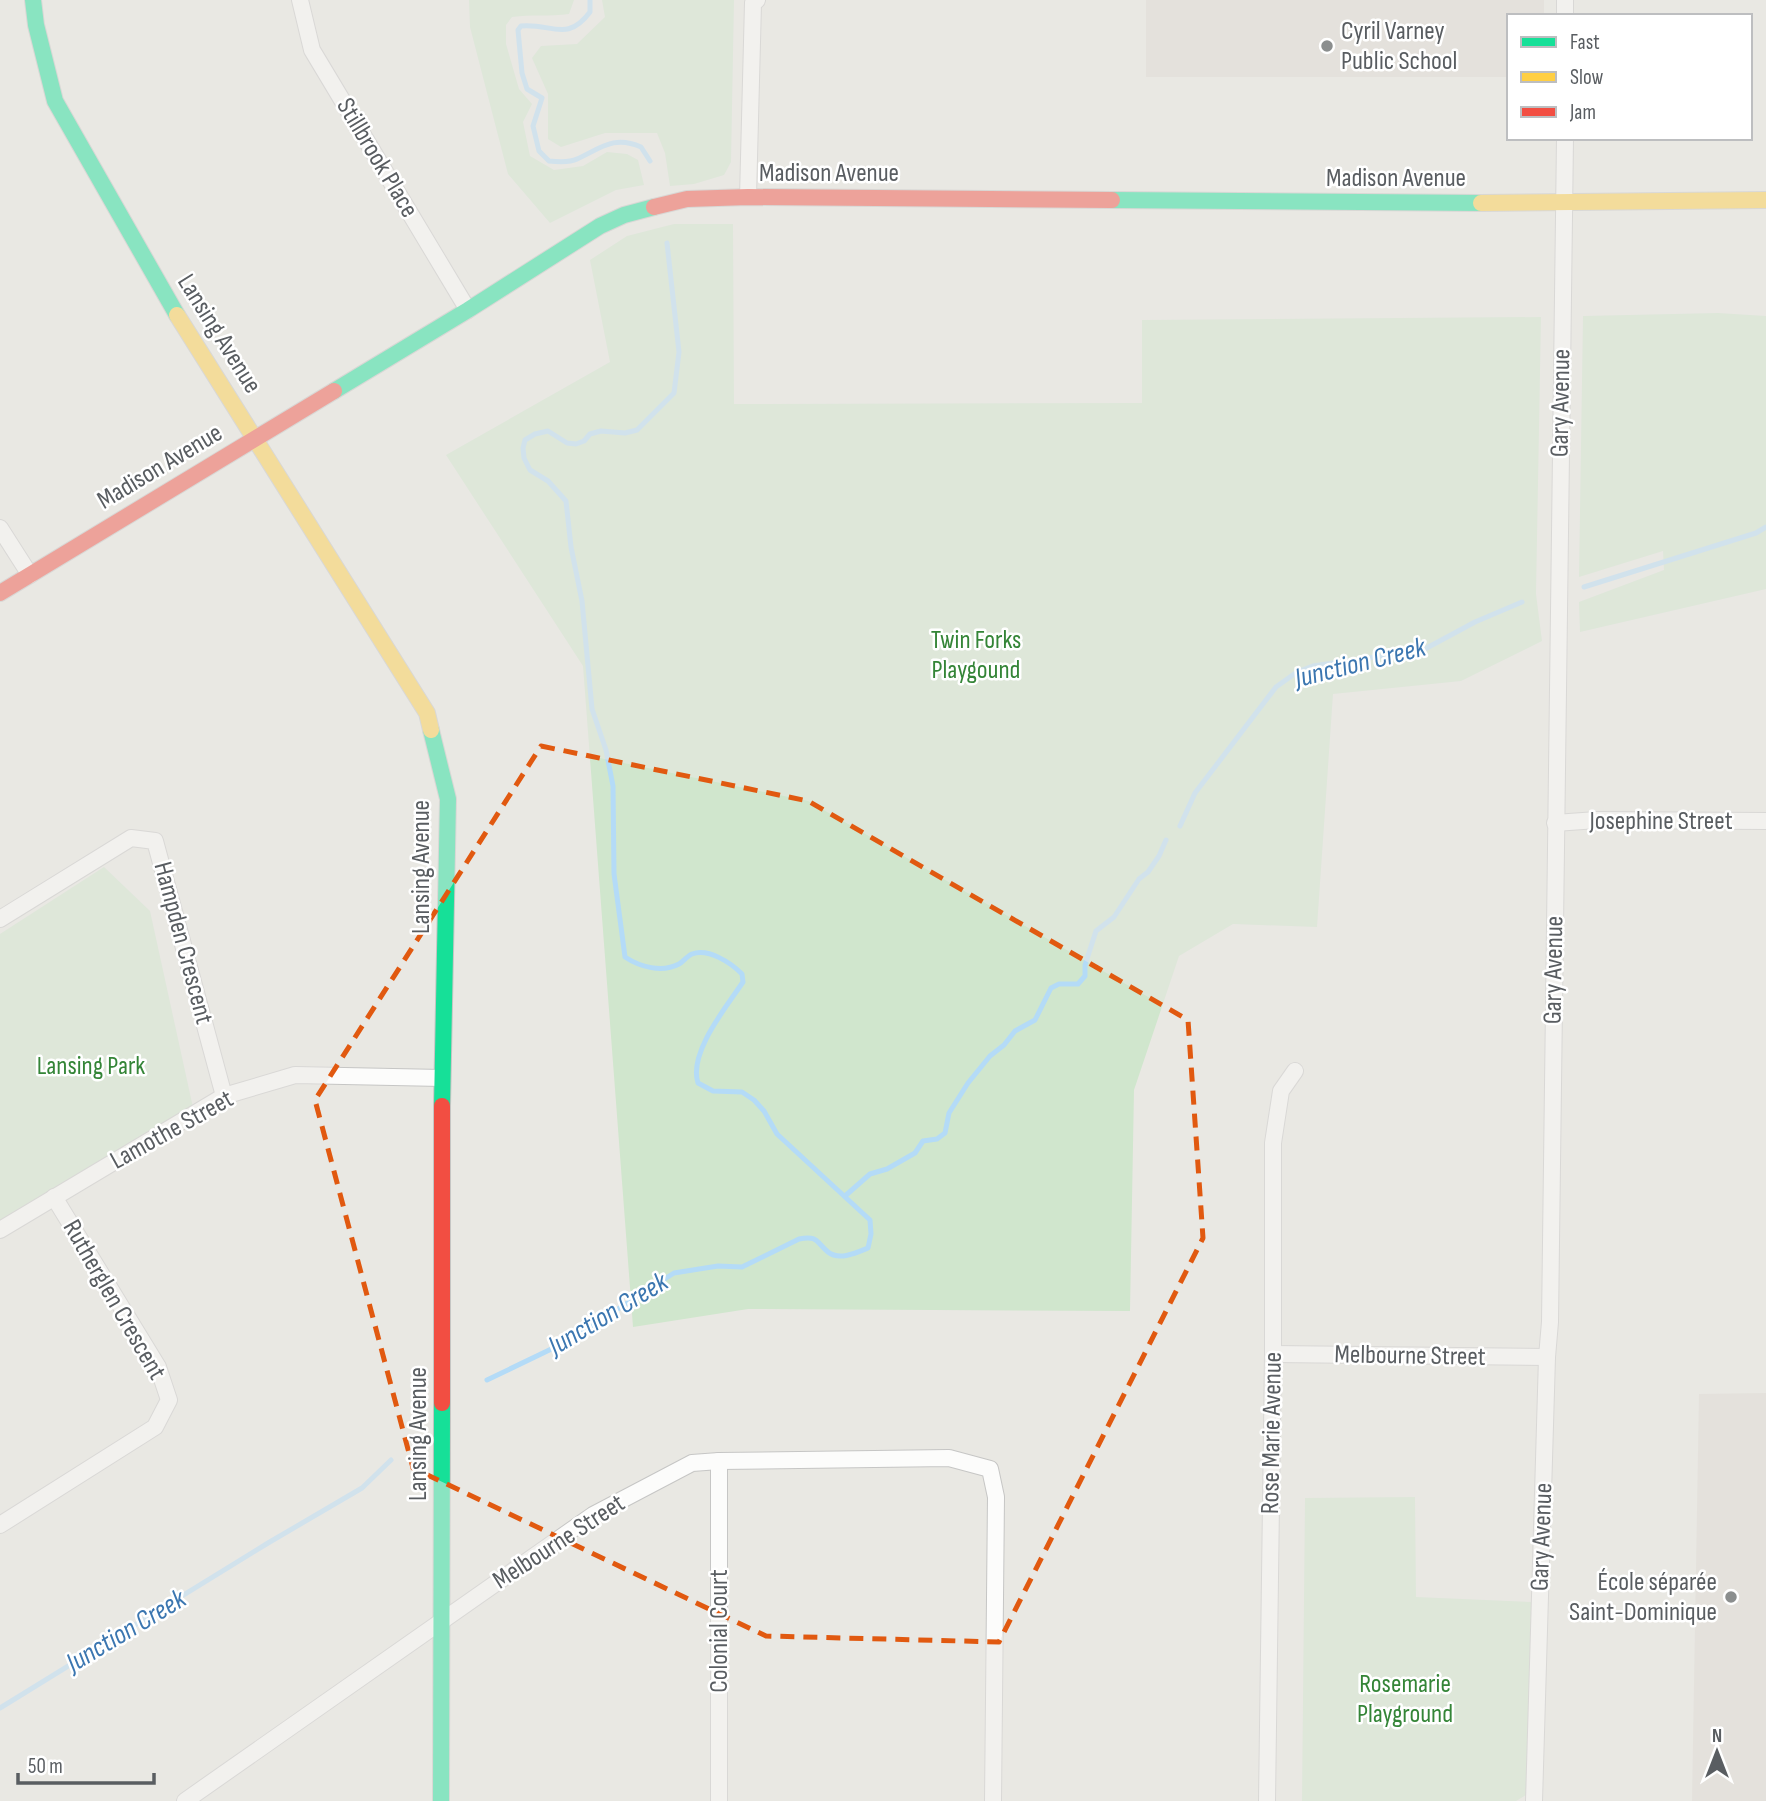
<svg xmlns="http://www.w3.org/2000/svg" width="1766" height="1801" font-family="'Sofia Sans Condensed',sans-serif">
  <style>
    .education { fill: #dddad2 }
    .green { fill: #d0e6cd }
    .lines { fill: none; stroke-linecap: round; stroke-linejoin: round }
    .stream { stroke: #b4dbf7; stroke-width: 5 }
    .street-casing { stroke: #c6c6c5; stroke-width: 18 }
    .fast-casing { stroke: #c5c5c3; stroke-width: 18 }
    .slow-casing { stroke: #c5c5c3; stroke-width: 18 }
    .jam-casing { stroke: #c5c5c3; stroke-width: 18 }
    .street { stroke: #fcfcfb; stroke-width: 16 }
    .fast { stroke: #16e098; stroke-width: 16 }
    .slow { stroke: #ffcf43; stroke-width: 16 }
    .jam { stroke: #f24e42; stroke-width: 16 }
    .marked { fill: none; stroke: #e15910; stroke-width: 5; stroke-dasharray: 14 9; stroke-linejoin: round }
    .poi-dot { fill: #8b8e8e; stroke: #fff; stroke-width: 2.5 }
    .labels { text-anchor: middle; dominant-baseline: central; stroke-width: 5; stroke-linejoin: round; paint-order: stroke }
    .poi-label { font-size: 26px; fill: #595d61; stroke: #fff; text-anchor: start }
    .street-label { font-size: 26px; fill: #595d61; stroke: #fff }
    .park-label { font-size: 26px; fill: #348537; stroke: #fff }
    .water-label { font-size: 28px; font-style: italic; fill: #3b76b0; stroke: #fff }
  </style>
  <rect width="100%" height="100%" fill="#e9e8e3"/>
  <g class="education">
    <path d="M1146,0H1544V16H1509V77H1146Z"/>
    <path d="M1766,1393V1801H1692L1699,1394Z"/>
  </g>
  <g class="green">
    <path d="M469,0H574L569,14C550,17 531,14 512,17L506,25V44L519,89L532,104L523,122L530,156L554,170L583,166L607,152L627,154L638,160L644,185L616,190L550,223L508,174L470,27Z"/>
    <path d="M602,0H734L731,162L724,175L694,184L670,186L665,153L657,133H605L561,147L548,139V94L532,58L541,46L577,44L605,17Z"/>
    <path d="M674,224H733L734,404L1142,403V320L1541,317L1536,594L1542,641L1461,681L1333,694L1317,927L1233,924L1179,956L1134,1090L1130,1311L748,1309L633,1327L583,666L446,455L610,362L590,260L627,236Z"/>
    <path d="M1718,313L1766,316V589L1580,632L1579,602L1664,570L1663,551L1579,577L1583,316Z"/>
    <path d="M104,867L150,911L194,1112L0,1230V934Z"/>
    <path d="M1415,1497L1416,1597L1532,1602L1529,1787L1526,1795L1516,1801H1302L1305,1498Z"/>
  </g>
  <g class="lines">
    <g class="stream">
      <path d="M590,0V12C567,43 552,23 521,26L518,30L522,73L527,89L542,98L533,126L539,151L549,161C558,162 569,163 577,159C601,148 614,135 641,147L650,161"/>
      <path d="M1584,587L1756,533L1766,527"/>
      <path d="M1180,826L1195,793L1276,687L1297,672L1313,666L1423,650L1475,622L1522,602"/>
      <path d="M845,1196L870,1174L887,1169L915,1153L923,1141L937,1139L945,1133L949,1113L968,1083L990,1056L1004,1045L1015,1031L1035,1020L1051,988L1059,984H1078L1085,976V965L1096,931L1114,917L1139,879L1148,872L1159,856L1166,840"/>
      <path d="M487,1380L568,1341L674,1273L718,1266L742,1267L799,1239C818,1235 816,1242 828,1252C839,1261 856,1253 868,1248L871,1234L870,1220L777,1134L764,1111L754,1100L742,1092L713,1091L698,1083C688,1053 727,1006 743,982L742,974C731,963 709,948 692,954C687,956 683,962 679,964C662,973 640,967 625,957L614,874L613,786L606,750L592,709L582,601L571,547L566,501L548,481L530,470L524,458L523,448L525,440L535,434L548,431L567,443L576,444L584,441L590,434L601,431L625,433L637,430L674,393L679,352L667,243"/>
      <path d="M0,1708L268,1543L362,1488L391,1460"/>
    </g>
    <defs>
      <g id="street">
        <path d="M300,0L312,50L468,310"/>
        <path d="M1565,16V0"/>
        <path d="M748,197L753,3L757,0"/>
        <path d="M0,528L30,575"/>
        <path d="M1555,823L1597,820L1766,821"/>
        <path d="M0,919L131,838L155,841L224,1096"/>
        <path d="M0,1230L224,1096L295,1075L442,1078"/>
        <path d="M1273,1354L1547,1357"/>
        <path d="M0,1525L155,1427L169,1400L158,1367L54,1197"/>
        <path d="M185,1801L593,1515L692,1463L719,1461L949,1458L990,1469L996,1497L993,1801"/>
        <path d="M719,1801V1461"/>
        <path d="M1267,1801L1273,1354V1143L1281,1091L1295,1071"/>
        <path d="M1534,1801L1547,1357L1550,1322L1565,138"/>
      </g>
      <g id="fast">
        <path d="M33,0L36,25L55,101L177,315"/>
        <path d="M1112,200L1481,203"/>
        <path d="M334,391L468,310L600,226L624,215L654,207"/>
        <path d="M431,730L448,799L442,1106"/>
        <path d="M441,1801L442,1403"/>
      </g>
      <g id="slow">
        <path d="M1481,203L1766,200"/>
        <path d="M177,315L427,713L431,730"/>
      </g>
      <g id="jam">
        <path d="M654,207L687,199L748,197L1112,200"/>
        <path d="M0,593L334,391"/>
        <path d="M442,1403V1106"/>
      </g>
    </defs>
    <use href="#street" class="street-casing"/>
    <use href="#fast" class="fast-casing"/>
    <use href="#slow" class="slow-casing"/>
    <use href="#jam" class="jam-casing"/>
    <use href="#street" class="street"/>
    <use href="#fast" class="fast"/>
    <use href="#slow" class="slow"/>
    <use href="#jam" class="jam"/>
  </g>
  <path d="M0 0H1766V1801H0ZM541,746L808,801L1188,1020L1203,1238L999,1642L766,1636L413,1468L315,1100Z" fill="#e9e8e3" fill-opacity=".55" fill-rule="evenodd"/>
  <path class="marked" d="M541,746L808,801L1188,1020L1203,1238L999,1642L766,1636L413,1468L315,1100Z"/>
  <g class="poi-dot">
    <circle cx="1327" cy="46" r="7"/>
    <circle cx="1731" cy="1597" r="7"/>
  </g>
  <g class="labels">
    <g class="poi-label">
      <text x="1341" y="31">Cyril Varney<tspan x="1341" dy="30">Public School</tspan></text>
      <text x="1717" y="1582" text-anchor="end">École séparée<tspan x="1717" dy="30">Saint-Dominique</tspan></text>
    </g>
    <g class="street-label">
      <text transform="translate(377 158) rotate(59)">Stillbrook Place</text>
      <text x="829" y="173">Madison Avenue</text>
      <text x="1396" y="178">Madison Avenue</text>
      <text transform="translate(219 334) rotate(58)">Lansing Avenue</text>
      <text transform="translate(1561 403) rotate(-89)">Gary Avenue</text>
      <text transform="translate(160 467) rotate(-31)">Madison Avenue</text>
      <text x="1661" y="821">Josephine Street</text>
      <text transform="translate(421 867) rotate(-90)">Lansing Avenue</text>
      <text transform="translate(183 943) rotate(75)">Hampden Crescent</text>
      <text transform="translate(1554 970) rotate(-89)">Gary Avenue</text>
      <text transform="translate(172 1130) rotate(-29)">Lamothe Street</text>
      <text transform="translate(114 1300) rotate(60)">Rutherglen Crescent</text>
      <text transform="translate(1410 1356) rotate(1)">Melbourne Street</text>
      <text transform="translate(1272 1433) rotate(-89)">Rose Marie Avenue</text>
      <text transform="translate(418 1434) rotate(-90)">Lansing Avenue</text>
      <text transform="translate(1542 1537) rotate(-88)">Gary Avenue</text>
      <text transform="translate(559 1542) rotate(-33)">Melbourne Street</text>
      <text transform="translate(719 1631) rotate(-90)">Colonial Court</text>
    </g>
    <g class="park-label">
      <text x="976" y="640">Twin Forks<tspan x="976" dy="30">Playgound</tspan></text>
      <text x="91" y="1066">Lansing Park</text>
      <text x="1405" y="1684">Rosemarie<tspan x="1405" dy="30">Playground</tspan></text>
    </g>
    <g class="water-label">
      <text transform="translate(1360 663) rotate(-14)">Junction Creek</text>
      <text transform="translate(608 1314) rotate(-31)">Junction Creek</text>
      <text transform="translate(126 1631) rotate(-31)">Junction Creek</text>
    </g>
  </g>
  <rect x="1507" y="14" width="245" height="126" fill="#ffffff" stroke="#bdbec0" stroke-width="2"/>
  <rect x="1521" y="37" width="35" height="10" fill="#16e098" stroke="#bdbec0" stroke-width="2"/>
  <text x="1570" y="49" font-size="21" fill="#595d61">Fast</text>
  <rect x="1521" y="72" width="35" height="10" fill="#ffcf43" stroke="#bdbec0" stroke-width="2"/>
  <text x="1570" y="84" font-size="21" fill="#595d61">Slow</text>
  <rect x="1521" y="107" width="35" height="10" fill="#f24e42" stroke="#bdbec0" stroke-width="2"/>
  <text x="1570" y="119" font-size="21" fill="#595d61">Jam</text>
  <g transform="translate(1717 1752)" stroke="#ffffff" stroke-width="5" paint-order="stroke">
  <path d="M0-5L12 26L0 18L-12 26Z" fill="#595d61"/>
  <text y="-10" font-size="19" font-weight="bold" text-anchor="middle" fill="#595d61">N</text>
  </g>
  <path d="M18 1773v10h136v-10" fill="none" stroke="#595d61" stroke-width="3.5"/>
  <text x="28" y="1773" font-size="21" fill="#595d61" stroke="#ffffff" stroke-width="5" paint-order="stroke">50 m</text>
</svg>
